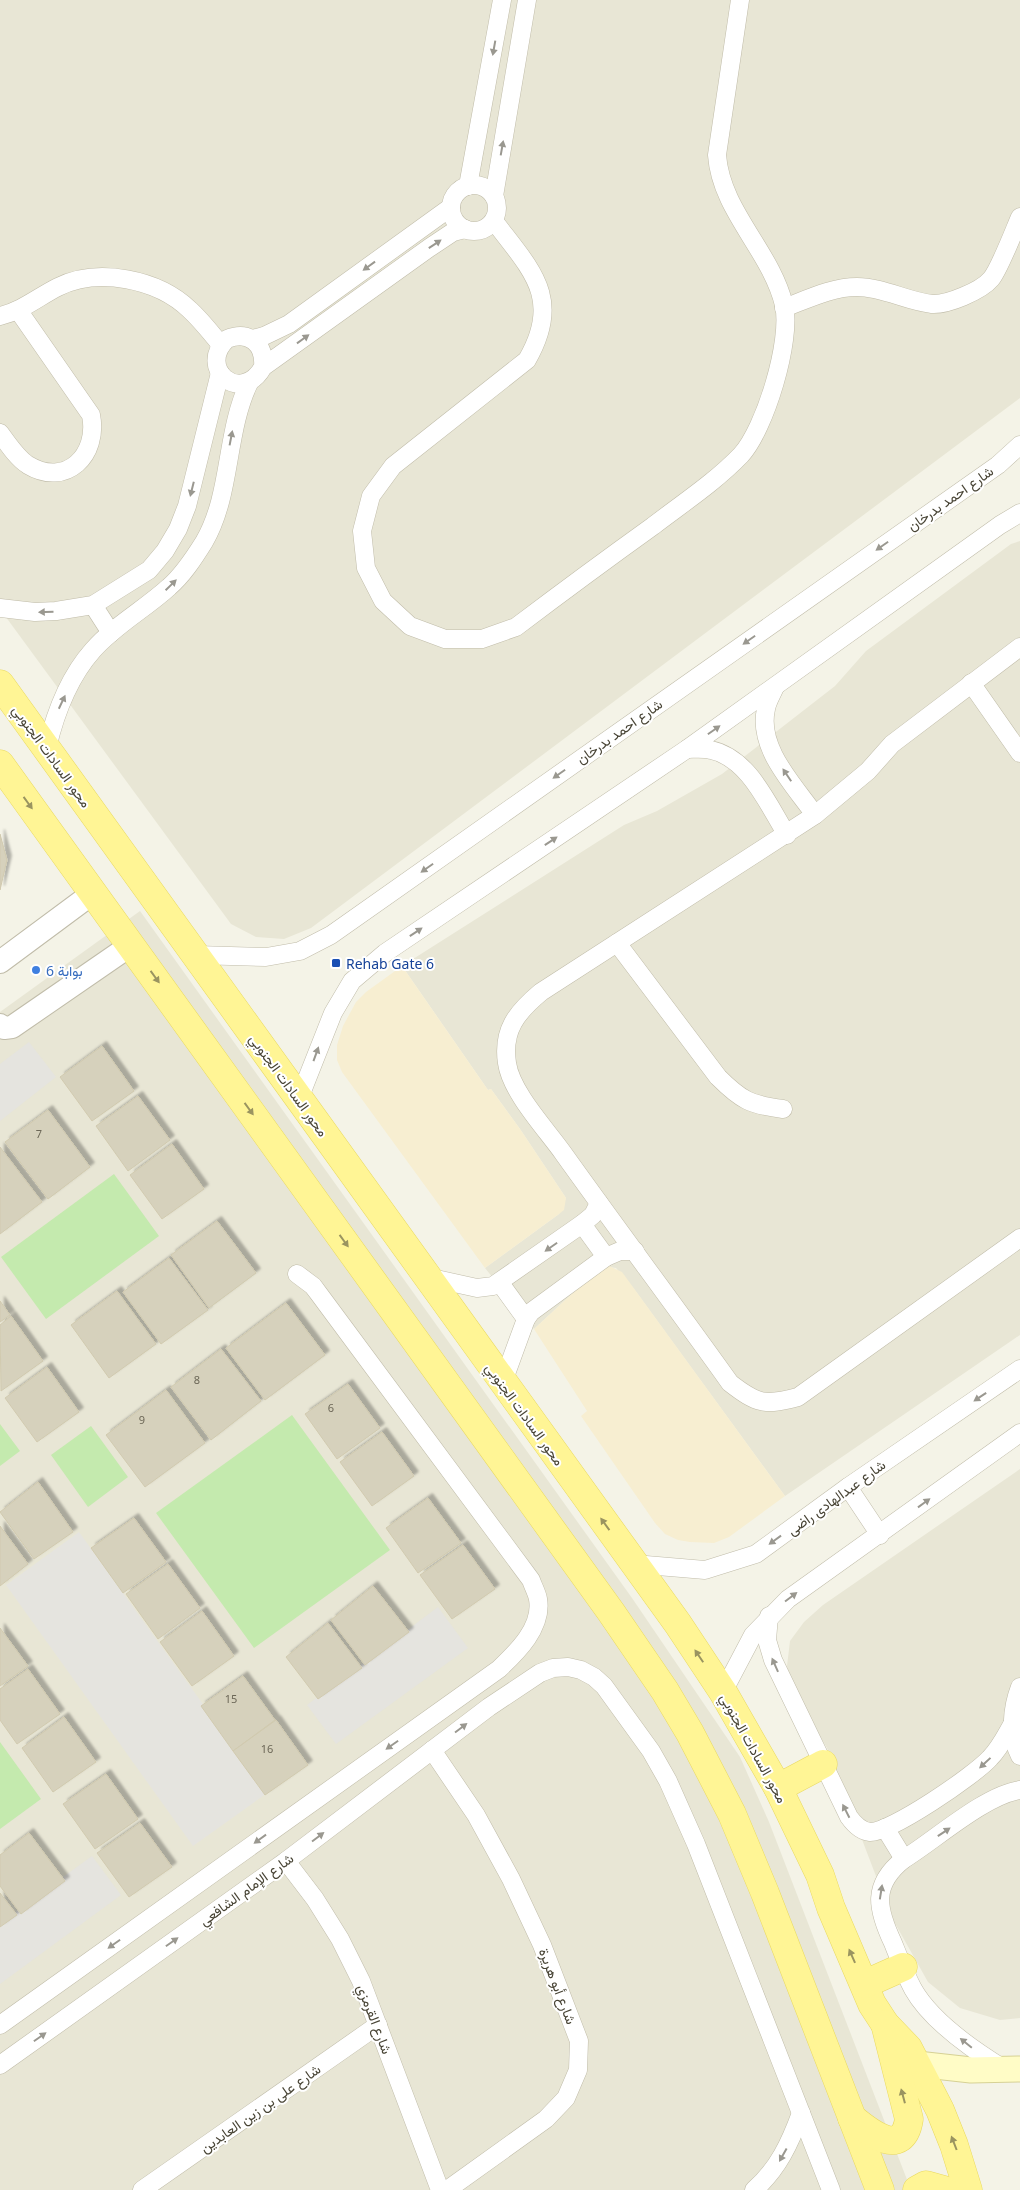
<svg xmlns="http://www.w3.org/2000/svg" width="1020" height="2190" font-family="'Noto Sans',Vazirmatn,sans-serif">
  <style>
    .residential { fill: #e8e6d5 }
    .commercial { fill: #f7eed1 }
    .green { fill: #c4eaae }
    .parking { fill: #e5e4df }
    .building { fill: #d6d1bc; stroke: #d1caaf; filter: url(#shadow) }
    .lines { fill: none; stroke-linecap: round; stroke-linejoin: round }
    .minor-casing { stroke: #c0bca9; stroke-width: 19 }
    .tertiary-casing { stroke: #c0bca9; stroke-width: 24 }
    .secondary-casing { stroke: #d6d195; stroke-width: 27 }
    .primary-casing { stroke: #e9d960; stroke-width: 29 }
    .minor { stroke: #fff; stroke-width: 18 }
    .tertiary { stroke: #fff; stroke-width: 22 }
    .secondary { stroke: #fffcc6; stroke-width: 25 }
    .primary { stroke: #fff595; stroke-width: 28 }
    .oneway { fill: #9a9890 }
    .oneway2 { fill: #9a9460 }
    .transit-dot { fill: #1a4fb4; stroke: #fff; stroke-width: 2 }
    .shop-dot { fill: #3f7fe0; stroke: #fff; stroke-width: 2 }
    .labels { text-anchor: middle; dominant-baseline: central; stroke-width: 4; stroke-linejoin: round; paint-order: stroke }
    .number-label { font-size: 11px; fill: #6c6757 }
    .street-label { font-size: 14px; fill: #484435; stroke: #fff }
    .transit-label { font-size: 14px; fill: #164399; stroke: #fff; text-anchor: start }
    .shop-label { font-size: 14px; fill: #366cbe; stroke: #fff; text-anchor: start }
  </style>
  <defs>
    <filter id="shadow"><feDropShadow dx="4.5" dy="-4.5" stdDeviation="1" flood-color="#0004"/></filter>
  </defs>
  <rect width="100%" height="100%" fill="#f4f3e7"/>
  <g class="residential">
    <path d="M0,0H1020V398L311,928L284,939L256,937L231,924L0,609Z"/>
    <path d="M1020,541V1335L785,1496L634,1289L616,1268L602,1266L534,1329L485,1268L559,1214L566,1198L520,1129L491,1089L488,1090L402,966L624,825L657,811L722,774L835,686L866,651L1011,544Z"/>
    <path d="M140,911L632,1598L740,1757L769,1822L911,2190H0V1012Z"/>
    <path d="M1020,1469V2018L1000,2020L960,2008L928,1982L892,1918L827,1748L792,1688L787,1666L790,1641L804,1622L823,1605Z"/>
  </g>
  <g class="commercial">
    <path d="M402,966L488,1090L491,1089L520,1129L566,1198L564,1210L559,1214L485,1268L342,1072L337,1060V1045L343,1026L356,1002L366,992Z"/>
    <path d="M602,1266H609L622,1272L785,1496L729,1537L714,1543L690,1542L678,1540L665,1534L655,1523L581,1416L587,1411L534,1329Z"/>
  </g>
  <g class="green">
    <path d="M114,1174L159,1236L46,1319L1,1257Z"/>
    <path d="M292,1415L390,1550L254,1648L156,1513Z"/>
    <path d="M0,1424L20,1451L0,1466Z"/>
    <path d="M91,1426L128,1477L88,1507L51,1455Z"/>
    <path d="M0,1742L41,1799L0,1829Z"/>
  </g>
  <g class="parking">
    <path d="M29,1042L56,1077L0,1121V1064Z"/>
    <path d="M79,1532L267,1793L193,1846L6,1585Z"/>
    <path d="M438,1607L468,1648L336,1744L307,1705Z"/>
    <path d="M92,1856L121,1895L0,1984V1923Z"/>
  </g>
  <g class="building">
    <path d="M0,834L7,860L0,890Z"/>
    <path d="M102,1046L134,1091L92,1121L60,1077Z"/>
    <path d="M138,1096L170,1140L128,1171L96,1126Z"/>
    <path d="M48,1110L90,1167L48,1199L5,1142Z"/>
    <path d="M172,1144L204,1189L162,1219L130,1175Z"/>
    <path d="M0,1147L42,1202L0,1234Z"/>
    <path d="M217,1221L256,1273L209,1308L171,1255Z"/>
    <path d="M169,1258L208,1310L161,1344L123,1292Z"/>
    <path d="M117,1291L156,1344L109,1378L71,1325Z"/>
    <path d="M0,1301L10,1315L0,1322Z"/>
    <path d="M286,1303L325,1355L265,1400L226,1348Z"/>
    <path d="M11,1316L43,1361L1,1391L0,1325Z"/>
    <path d="M221,1349L261,1401L211,1440L171,1387Z"/>
    <path d="M47,1367L79,1412L37,1442L5,1398Z"/>
    <path d="M348,1384L380,1428L337,1459L305,1414Z"/>
    <path d="M166,1390L205,1443L145,1487L106,1435Z"/>
    <path d="M382,1432L414,1476L372,1506L340,1462Z"/>
    <path d="M38,1482L73,1532L34,1559L0,1512Z"/>
    <path d="M428,1498L461,1543L418,1573L386,1528Z"/>
    <path d="M134,1518L166,1562L123,1593L91,1548Z"/>
    <path d="M0,1526L28,1564L0,1586Z"/>
    <path d="M463,1545L495,1589L452,1619L420,1575Z"/>
    <path d="M168,1564L200,1608L158,1639L126,1594Z"/>
    <path d="M373,1586L409,1632L365,1665L331,1620Z"/>
    <path d="M202,1611L234,1656L192,1686L160,1642Z"/>
    <path d="M328,1623L362,1668L318,1699L286,1657Z"/>
    <path d="M0,1628L28,1666L0,1686Z"/>
    <path d="M28,1669L60,1714L17,1744L0,1720V1689Z"/>
    <path d="M243,1676L275,1720L233,1751L201,1706Z"/>
    <path d="M64,1717L96,1762L53,1792L22,1748Z"/>
    <path d="M276,1720L308,1765L265,1795L233,1751Z"/>
    <path d="M106,1774L138,1819L95,1849L63,1804Z"/>
    <path d="M140,1823L172,1867L129,1897L97,1853Z"/>
    <path d="M29,1833L65,1881L21,1914L0,1886V1855Z"/>
    <path d="M0,1893L17,1915L0,1927Z"/>
  </g>
  <g class="lines">
    <defs>
      <g id="minor">
        <circle cx="474" cy="208" r="23"/>
        <path d="M468,186L502,0"/>
        <path d="M494,196L527,0"/>
        <path d="M494,221C531,270 563,298 527,360L393,466L371,496L362,531L366,568L383,601L410,626L445,639H482L516,627C561,593 607,559 653,526C683,503 715,482 741,455C765,429 792,340 784,305C771,251 721,211 717,155L740,0"/>
        <path d="M784,308C808,299 832,287 857,287C883,287 906,301 932,304C947,305 981,291 991,279C999,270 1014,231 1020,217"/>
        <path d="M0,316C22,311 38,297 58,287C98,267 158,279 190,310C201,320 211,333 221,345"/>
        <path d="M253,339L264,336L289,324L451,207"/>
        <path d="M263,367C265,344 249,330 227,339C196,368 241,406 263,367L429,248L453,232L465,229"/>
        <path d="M0,433C8,444 17,458 28,465C66,488 99,455 91,415L18,310"/>
        <path d="M93,605L111,633"/>
        <path d="M0,608L35,612L56,611L93,605L149,570L165,551L178,529L187,506L220,373"/>
        <path d="M1020,647L892,744L868,771L815,815L541,992C517,1012 502,1030 507,1063C511,1092 546,1129 563,1153C618,1230 675,1306 730,1383C757,1404 765,1406 798,1397L1020,1238"/>
        <path d="M971,683L1020,753"/>
        <path d="M775,687C772,694 767,702 766,709C757,748 794,785 815,815"/>
        <path d="M47,748C55,714 69,677 93,650C115,625 145,609 169,587C183,575 194,558 204,542C232,494 225,433 249,383"/>
        <path d="M687,749C695,749 704,748 711,750C749,758 768,805 787,835"/>
        <path d="M617,943L718,1077C741,1100 750,1105 783,1109"/>
        <path d="M196,955L266,957L300,951L331,935L998,465L1020,445"/>
        <path d="M299,1099L333,1013L352,981L385,953L687,749L1000,525L1020,513"/>
        <path d="M582,1224L606,1257"/>
        <path d="M427,1277L477,1288L493,1286L582,1224L593,1215L599,1203"/>
        <path d="M500,1283L526,1319"/>
        <path d="M503,1382L526,1319L531,1312L606,1257L620,1251H635"/>
        <path d="M848,1487L880,1535"/>
        <path d="M634,1564L705,1570L756,1554L848,1487L1020,1369"/>
        <path d="M769,1616L767,1640L773,1660L849,1817C854,1824 860,1831 870,1832C890,1833 975,1775 990,1758C1000,1748 1006,1735 1013,1723"/>
        <path d="M1020,1687C1012,1708 1009,1735 1020,1756"/>
        <path d="M723,1692L753,1635L788,1599L1020,1433"/>
        <path d="M432,1750L476,1815L511,1879L542,1945L579,2041L578,2070L566,2098L546,2119L447,2190"/>
        <path d="M885,1828L904,1859"/>
        <path d="M286,1861L315,1899L340,1939L361,1981L440,2190"/>
        <path d="M0,2025L499,1669C517,1652 543,1627 538,1599C537,1593 533,1586 531,1580L319,1294L313,1286L297,1274"/>
        <path d="M0,2065L286,1861L489,1707L540,1673L553,1668L568,1667L581,1670L594,1677L604,1686L651,1751L668,1781L696,1844L831,2190"/>
        <path d="M1004,2069C973,2050 931,2021 913,1989C905,1974 899,1958 893,1943C877,1909 871,1885 904,1859C935,1840 985,1795 1020,1790"/>
        <path d="M142,2190L378,2025"/>
        <path d="M754,2190C778,2169 790,2143 801,2113"/>
      </g>
      <g id="tertiary">
        <path d="M0,962L93,893"/>
        <path d="M0,1025L4,1028L12,1027L131,945"/>
      </g>
      <path id="secondary" d="M917,2064L971,2070L1020,2069"/>
      <g id="primary">
        <path d="M0,684L678,1624L723,1692L778,1788L820,1875L831,1908L872,2004L885,2024L908,2048L940,2110L954,2145L968,2190"/>
        <path d="M0,764L611,1612L665,1691L690,1733L732,1814L765,1893L880,2190"/>
        <path d="M778,1788L823,1764"/>
        <path d="M865,1984L903,1967"/>
        <path d="M852,2118C870,2133 903,2159 909,2119L885,2024"/>
        <path d="M917,2190L926,2185L944,2190"/>
      </g>
    </defs>
    <use href="#minor" class="minor-casing"/>
    <use href="#tertiary" class="tertiary-casing"/>
    <use href="#secondary" class="secondary-casing"/>
    <use href="#primary" class="primary-casing"/>
    <use href="#minor" class="minor"/>
    <use href="#tertiary" class="tertiary"/>
    <use href="#secondary" class="secondary"/>
    <use href="#primary" class="primary"/>
  </g>
  <defs><path id="oneway-solid" d="M-6-.8H1V-3.2L6.5 0L1 3.2V.8H-6Z" transform="scale(1.25)"/></defs>
  <g class="oneway">
    <use href="#oneway-solid" transform="translate(494 48) rotate(100)"/>
    <use href="#oneway-solid" transform="translate(502 148) rotate(-80)"/>
    <use href="#oneway-solid" transform="translate(435 244) rotate(-34)"/>
    <use href="#oneway-solid" transform="translate(369 266) rotate(144)"/>
    <use href="#oneway-solid" transform="translate(303 339) rotate(-36)"/>
    <use href="#oneway-solid" transform="translate(231 438) rotate(-79)"/>
    <use href="#oneway-solid" transform="translate(192 489) rotate(104)"/>
    <use href="#oneway-solid" transform="translate(882 546) rotate(145)"/>
    <use href="#oneway-solid" transform="translate(171 585) rotate(-44)"/>
    <use href="#oneway-solid" transform="translate(46 612) rotate(178)"/>
    <use href="#oneway-solid" transform="translate(749 640) rotate(145)"/>
    <use href="#oneway-solid" transform="translate(62 702) rotate(-65)"/>
    <use href="#oneway-solid" transform="translate(714 730) rotate(-35)"/>
    <use href="#oneway-solid" transform="translate(559 774) rotate(145)"/>
    <use href="#oneway-solid" transform="translate(787 775) rotate(-124)"/>
    <use href="#oneway-solid" transform="translate(551 841) rotate(-34)"/>
    <use href="#oneway-solid" transform="translate(427 868) rotate(145)"/>
    <use href="#oneway-solid" transform="translate(416 932) rotate(-34)"/>
    <use href="#oneway-solid" transform="translate(316 1054) rotate(-70)"/>
    <use href="#oneway-solid" transform="translate(551 1247) rotate(145)"/>
    <use href="#oneway-solid" transform="translate(980 1397) rotate(146)"/>
    <use href="#oneway-solid" transform="translate(924 1503) rotate(-36)"/>
    <use href="#oneway-solid" transform="translate(775 1540) rotate(144)"/>
    <use href="#oneway-solid" transform="translate(791 1597) rotate(-37)"/>
    <use href="#oneway-solid" transform="translate(775 1665) rotate(-114)"/>
    <use href="#oneway-solid" transform="translate(461 1728) rotate(-37)"/>
    <use href="#oneway-solid" transform="translate(392 1745) rotate(145)"/>
    <use href="#oneway-solid" transform="translate(985 1763) rotate(137)"/>
    <use href="#oneway-solid" transform="translate(846 1811) rotate(-117)"/>
    <use href="#oneway-solid" transform="translate(944 1832) rotate(-34)"/>
    <use href="#oneway-solid" transform="translate(318 1837) rotate(-37)"/>
    <use href="#oneway-solid" transform="translate(260 1839) rotate(144)"/>
    <use href="#oneway-solid" transform="translate(881 1892) rotate(-81)"/>
    <use href="#oneway-solid" transform="translate(172 1942) rotate(-35)"/>
    <use href="#oneway-solid" transform="translate(114 1944) rotate(145)"/>
    <use href="#oneway-solid" transform="translate(40 2037) rotate(-35)"/>
    <use href="#oneway-solid" transform="translate(966 2043) rotate(-141)"/>
    <use href="#oneway-solid" transform="translate(783 2155) rotate(119)"/>
  </g>
  <g class="oneway2">
    <use href="#oneway-solid" transform="translate(28 803) rotate(54)"/>
    <use href="#oneway-solid" transform="translate(155 977) rotate(54)"/>
    <use href="#oneway-solid" transform="translate(249 1109) rotate(54)"/>
    <use href="#oneway-solid" transform="translate(344 1241) rotate(54)"/>
    <use href="#oneway-solid" transform="translate(605 1524) rotate(-126)"/>
    <use href="#oneway-solid" transform="translate(699 1656) rotate(-124)"/>
    <use href="#oneway-solid" transform="translate(852 1956) rotate(-114)"/>
    <use href="#oneway-solid" transform="translate(903 2096) rotate(-105)"/>
    <use href="#oneway-solid" transform="translate(954 2143) rotate(-111)"/>
  </g>
  <rect class="transit-dot" x="331" y="958" width="10" height="10" rx="2.5"/>
  <circle class="shop-dot" cx="36" cy="970" r="5"/>
  <g class="labels">
    <g class="number-label">
      <text x="39" y="1133">7</text>
      <text x="197" y="1379">8</text>
      <text x="331" y="1407">6</text>
      <text x="142" y="1419">9</text>
      <text x="231" y="1698">15</text>
      <text x="267" y="1748">16</text>
    </g>
    <g class="street-label">
      <text transform="translate(950 498) rotate(-35)">شارع احمد بدرخان</text>
      <text transform="translate(619 731) rotate(-35)">شارع احمد بدرخان</text>
      <text transform="translate(52 756) rotate(54)">محور السادات الجنوبي</text>
      <text transform="translate(289 1085) rotate(54)">محور السادات الجنوبي</text>
      <text transform="translate(525 1414) rotate(54)">محور السادات الجنوبي</text>
      <text transform="translate(836 1497) rotate(-36)">شارع عبدالهادى راضى</text>
      <text transform="translate(754 1748) rotate(61)">محور السادات الجنوبي</text>
      <text transform="translate(246 1889) rotate(-36)">شارع الإمام الشافعي</text>
      <text transform="translate(558 1986) rotate(69)">شارع أبو هريرة</text>
      <text transform="translate(375 2019) rotate(69)">شارع القرمزي</text>
      <text transform="translate(260 2108) rotate(-35)">شارع على بن زين العابدين</text>
    </g>
    <g class="transit-label">
      <text x="346" y="963">Rehab Gate 6</text>
    </g>
    <g class="shop-label">
      <text x="46" y="970">بوابة 6</text>
    </g>
  </g>
</svg>
